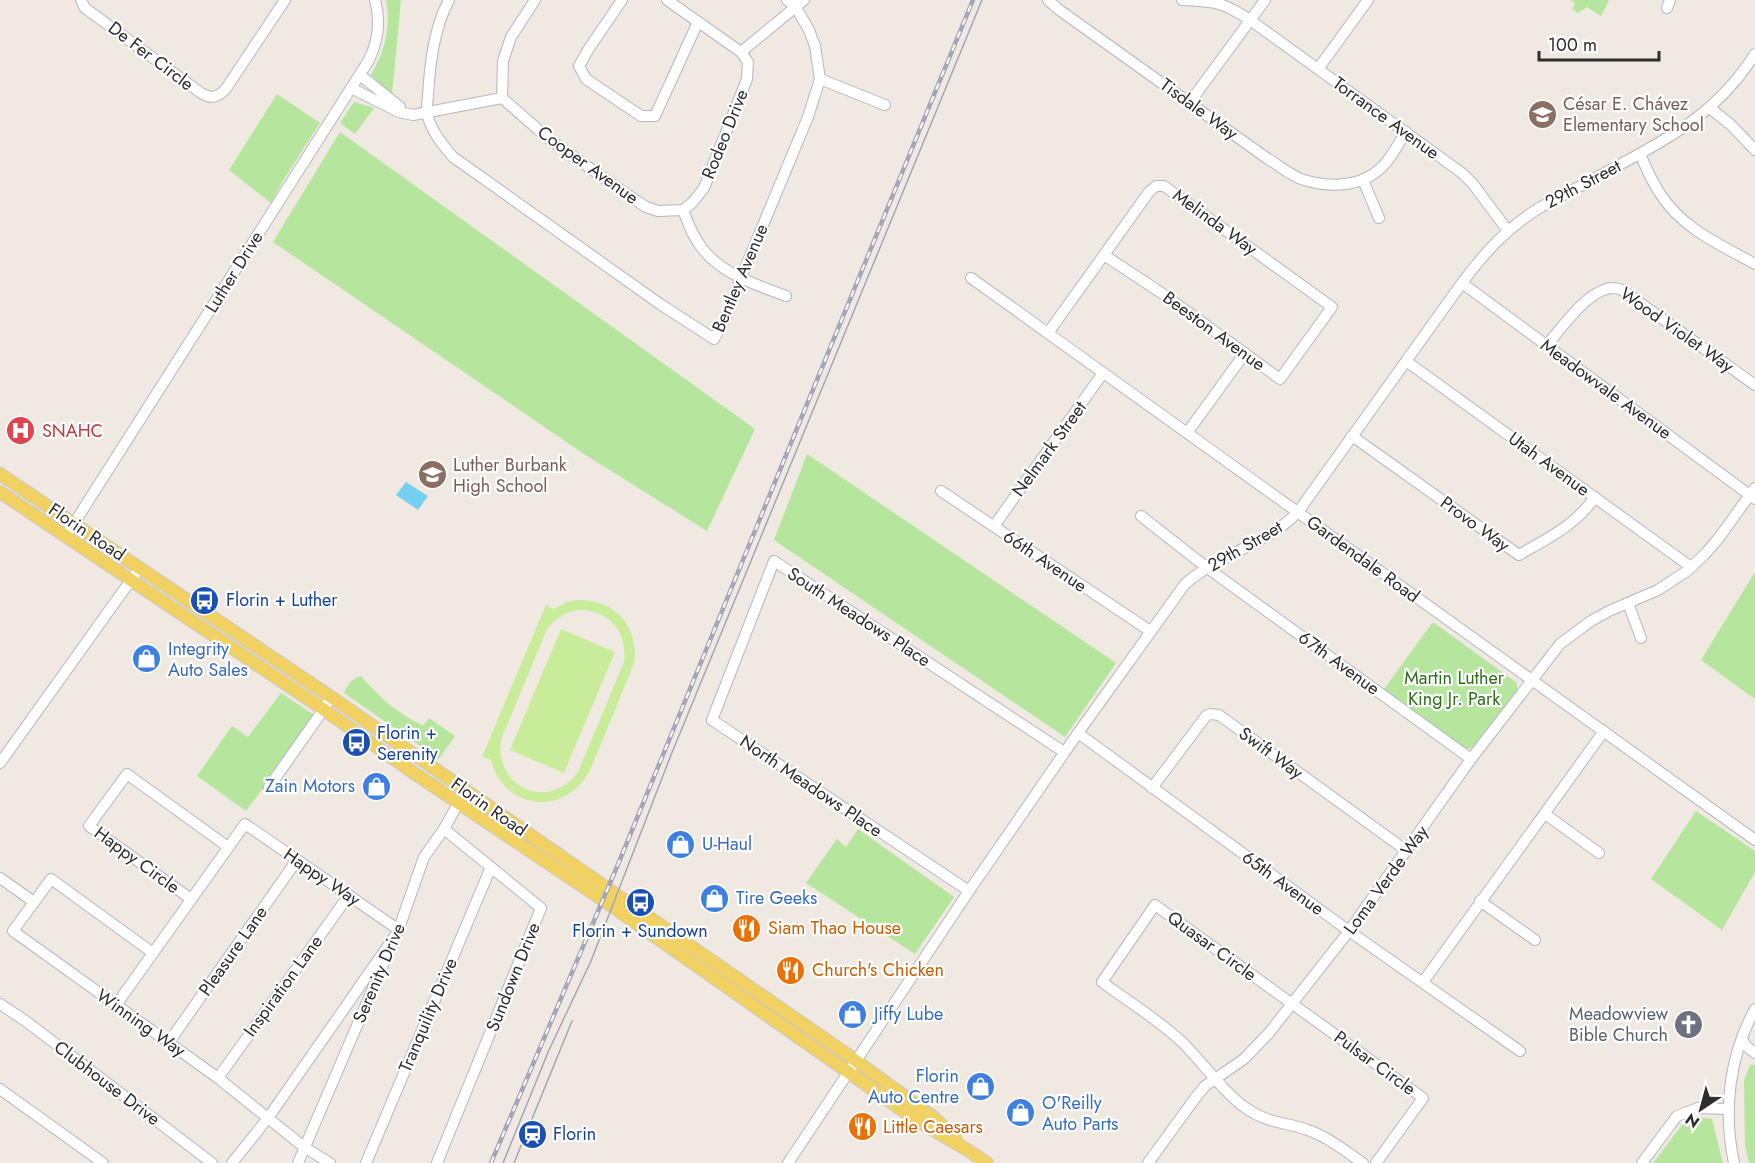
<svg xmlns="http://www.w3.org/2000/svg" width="1755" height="1163" font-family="Jost,sans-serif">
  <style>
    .green { fill: #b6e59e }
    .pitch { fill: #c9ec9a; fill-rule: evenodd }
    .water { fill: #75cff0 }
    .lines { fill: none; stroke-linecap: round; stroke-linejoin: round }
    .minor-casing { stroke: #b4b7c1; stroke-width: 12 }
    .major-casing { stroke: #c9c9c9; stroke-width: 14 }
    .minor { stroke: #fff; stroke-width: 10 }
    .major { stroke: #f2d163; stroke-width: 12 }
    .tram { stroke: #a3a6b8; stroke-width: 1.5 }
    .rail-casing { stroke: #a3a6b8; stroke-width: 4.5 }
    .rail { stroke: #fff; stroke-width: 2; stroke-dasharray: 7; stroke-linecap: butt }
    .labels { text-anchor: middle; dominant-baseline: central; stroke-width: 4.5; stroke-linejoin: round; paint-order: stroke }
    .street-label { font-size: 18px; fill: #2e2e2e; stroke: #fff }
    .education-label { font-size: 18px; fill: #785e54; stroke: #fff; text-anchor: start }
    .health-label { font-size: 18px; fill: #be3a42; stroke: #fff; text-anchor: start }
    .transit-label { font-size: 18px; fill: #164399; stroke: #fff; text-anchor: start }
    .shop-label { font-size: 18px; fill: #366cbe; stroke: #fff; text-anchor: start }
    .park-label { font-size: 18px; fill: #2c6e1b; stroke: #fff }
    .food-label { font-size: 18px; fill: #c56008; stroke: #fff; text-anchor: start }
    .worship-label { font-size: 18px; fill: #5b616d; stroke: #fff; text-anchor: end }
  </style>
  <rect width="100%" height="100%" fill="#efe9e1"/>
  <g class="green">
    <path d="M386,0H401L392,95L389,94L371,75C385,51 391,28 386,0Z"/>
    <path d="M1570,0H1609L1601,16L1587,7L1578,13L1572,9L1575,3Z"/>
    <path d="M277,94L320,123L284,179L271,203L229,170Z"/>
    <path d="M354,102L374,108L355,134L340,123Z"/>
    <path d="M340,132L755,429L707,531L584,454L273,242Z"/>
    <path d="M807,454L1116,663L1065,737L774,540Z"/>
    <path d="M1755,572V699L1701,660Z"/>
    <path d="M1433,622L1517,683V691L1472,748L1466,749L1384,689Z"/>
    <path d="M361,676C379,698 398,713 423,726L429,718L455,736L439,759L344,693C348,684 351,679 361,676Z"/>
    <path d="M281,693L314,715L311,724L246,811L197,776L232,726L248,737Z"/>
    <path d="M1696,811L1755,851V872L1722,930L1651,879Z"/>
    <path d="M858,829L954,897L915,954L806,883L837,839L846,847Z"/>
    <path d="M1750,1065H1755V1163H1749L1745,1146L1744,1080Z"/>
    <path d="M1700,1117L1712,1119L1723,1163H1653L1682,1125Z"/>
  </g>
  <g class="pitch">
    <path d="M576,600C615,599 639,625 634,664L590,770C566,817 504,811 491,760L482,757L546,605L554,609L567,602ZM577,610C608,609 628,631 624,662L578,772C549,812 494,788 501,740L547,629C555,619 564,613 577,610Z"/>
    <path d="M561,629L615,652L564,773L510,750Z"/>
  </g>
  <path class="water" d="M406,482L428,496L418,510L396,495Z"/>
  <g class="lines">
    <defs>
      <g id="minor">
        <path d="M81,0L85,8L201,93C211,99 216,98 225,90L285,0"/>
        <path d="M449,0C434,28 430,63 428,95C428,100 426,108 427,113C430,130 443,145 453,157L660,304L714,339L726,317L741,278L808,117L820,79L815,46L809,30L795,6L787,0"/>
        <path d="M622,0L588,50L579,66L586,79L641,116H655L698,22"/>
        <path d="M667,0L741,52L748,62L747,79L704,188L692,203L683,210"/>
        <path d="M1048,0L1058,9L1268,159C1279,165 1292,177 1304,180C1331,188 1362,187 1382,167C1392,157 1398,144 1406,132"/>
        <path d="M1182,0C1216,2 1221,1 1250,20L1462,173L1473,184L1508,231"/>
        <path d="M1667,8L1670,0"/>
        <path d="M741,52L804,0"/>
        <path d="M1318,69L1368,0"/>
        <path d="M360,75L400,107"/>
        <path d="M820,79L885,105"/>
        <path d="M351,88L399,112L413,115L502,98"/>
        <path d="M502,98L549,139L622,191L646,207L658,211L683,210"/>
        <path d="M502,98L503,61L511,37L535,0"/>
        <path d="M1190,102L1265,0"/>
        <path d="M1710,108L1731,125L1755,150"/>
        <path d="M1640,154C1646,167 1651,180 1659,192C1681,228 1719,244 1755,264"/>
        <path d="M1363,180L1379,218"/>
        <path d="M683,210C688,223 693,237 702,248C721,274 757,285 786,296"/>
        <path d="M971,278L1755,840"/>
        <path d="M1462,283L1755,499"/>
        <path d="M1048,333L1149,192L1156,186H1164L1332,307L1280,379L1166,296L1104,255"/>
        <path d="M1547,345C1562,328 1596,277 1622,290L1755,385"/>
        <path d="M1406,361L1691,567"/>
        <path d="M1187,433L1245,353"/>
        <path d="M1352,436L1519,555C1548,538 1576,525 1595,497"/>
        <path d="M941,491L1150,631"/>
        <path d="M1141,516L1206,567L1471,759"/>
        <path d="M994,526L1103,373"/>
        <path d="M66,536L369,60C378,41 381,21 375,0"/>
        <path d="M1628,603L1641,638"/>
        <path d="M1078,733L1349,931L1520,1051"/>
        <path d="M0,763L136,573"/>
        <path d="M269,787L319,716L331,697"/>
        <path d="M1152,788L1206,716L1210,714L1219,715L1407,851"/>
        <path d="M1545,814L1599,853"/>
        <path d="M0,878L34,902"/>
        <path d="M969,891L712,720L774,561L1064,752"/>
        <path d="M191,899L89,826L127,774L228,847"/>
        <path d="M1480,901L1535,940"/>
        <path d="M397,934L424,857L444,829L459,802"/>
        <path d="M153,953L51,879L13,931L218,1078L304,1147L330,1163"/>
        <path d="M1423,982L1604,731"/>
        <path d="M0,1004L27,1022L212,1163"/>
        <path d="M116,1005L245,824L399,930L268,1118L232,1163"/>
        <path d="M1742,1039L1746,1046L1755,1053"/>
        <path d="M169,1042L297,860"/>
        <path d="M218,1078L349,895"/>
        <path d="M0,1089L103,1163"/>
        <path d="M298,1163L389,951"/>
        <path d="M366,1163L491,867"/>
        <path d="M437,1163L541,908L444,829"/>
        <path d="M788,1163L969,891L1078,733L1185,584C1219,554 1266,545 1298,512L1462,283C1485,252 1506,229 1539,208C1567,193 1594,179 1621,164C1677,134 1720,109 1755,54"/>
        <path d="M1148,1163L1196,1097L1205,1086L1244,1059L1269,1033L1349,931L1471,759L1560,644L1591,621L1609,611L1658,590L1687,571L1705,554L1718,539L1755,488"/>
        <path d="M1363,1163C1345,1151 1328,1137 1308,1130C1286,1122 1269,1124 1247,1109C1224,1093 1204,1064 1183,1043C1159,1020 1129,1002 1102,982L1155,905L1423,1098L1376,1163"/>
        <path d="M1642,1163L1677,1116L1698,1108L1728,1109"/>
        <path d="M1734,1163C1723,1111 1729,1056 1755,1009"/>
      </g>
      <g id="major">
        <path d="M0,474L331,697L845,1053L933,1117L955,1137"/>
        <path d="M0,492L323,709L414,773L603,900L915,1119L969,1151L987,1163"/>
      </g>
    </defs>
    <use href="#minor" class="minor-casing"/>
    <use href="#major" class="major-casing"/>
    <use href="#minor" class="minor"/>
    <use href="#major" class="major"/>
    <g class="tram">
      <path d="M503,1163L549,1050L591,961L671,755L982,0"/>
      <path d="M514,1163L572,1021"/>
    </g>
    <defs>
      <path id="rail" d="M491,1163L619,862L973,0"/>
    </defs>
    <use href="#rail" class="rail-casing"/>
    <use href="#rail" class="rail"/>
  </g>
  <defs>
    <symbol id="school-disc" viewBox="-11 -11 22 22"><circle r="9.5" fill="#8d6e63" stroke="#fff"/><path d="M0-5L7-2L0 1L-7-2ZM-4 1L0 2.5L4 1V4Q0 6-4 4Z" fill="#fff"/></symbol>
    <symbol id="hospital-disc" viewBox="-11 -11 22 22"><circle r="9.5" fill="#e0444e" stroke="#fff"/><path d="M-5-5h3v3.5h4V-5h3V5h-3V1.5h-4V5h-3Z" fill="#fff"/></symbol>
    <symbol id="bus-disc" viewBox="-11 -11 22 22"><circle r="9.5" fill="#1a4fb4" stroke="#fff"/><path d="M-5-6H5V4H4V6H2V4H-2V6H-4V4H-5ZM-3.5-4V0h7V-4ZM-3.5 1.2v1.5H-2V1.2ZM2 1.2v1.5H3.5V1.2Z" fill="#fff"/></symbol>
    <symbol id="shop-disc" viewBox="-11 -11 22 22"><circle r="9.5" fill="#3f7fe0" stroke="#fff"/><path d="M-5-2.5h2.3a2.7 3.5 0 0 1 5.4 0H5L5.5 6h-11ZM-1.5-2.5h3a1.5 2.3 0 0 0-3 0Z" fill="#fff"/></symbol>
    <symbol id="restaurant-disc" viewBox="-11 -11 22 22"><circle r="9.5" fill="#e8710a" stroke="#fff"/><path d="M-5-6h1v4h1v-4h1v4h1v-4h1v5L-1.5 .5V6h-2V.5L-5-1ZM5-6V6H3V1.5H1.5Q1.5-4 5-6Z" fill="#fff"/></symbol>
    <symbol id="church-disc" viewBox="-11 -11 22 22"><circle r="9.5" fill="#6b7280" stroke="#fff"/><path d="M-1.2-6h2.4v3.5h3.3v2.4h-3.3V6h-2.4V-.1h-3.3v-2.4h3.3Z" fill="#fff"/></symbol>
    <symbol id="station-disc" viewBox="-11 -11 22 22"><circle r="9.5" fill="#1a4fb4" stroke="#fff"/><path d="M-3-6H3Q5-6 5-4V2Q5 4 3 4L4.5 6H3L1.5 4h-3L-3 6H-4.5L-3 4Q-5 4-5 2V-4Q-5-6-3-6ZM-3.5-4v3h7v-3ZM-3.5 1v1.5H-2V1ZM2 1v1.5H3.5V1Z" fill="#fff"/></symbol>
  </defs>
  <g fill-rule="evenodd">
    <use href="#school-disc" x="1526" y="98" width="33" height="33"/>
    <use href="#hospital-disc" x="4" y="414" width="33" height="33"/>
    <use href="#school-disc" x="416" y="458" width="33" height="33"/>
    <use href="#bus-disc" x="188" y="584" width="33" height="33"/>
    <use href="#shop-disc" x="130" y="642" width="33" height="33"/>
    <use href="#bus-disc" x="340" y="726" width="33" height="33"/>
    <use href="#shop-disc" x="360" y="770" width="33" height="33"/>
    <use href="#shop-disc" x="664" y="828" width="33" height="33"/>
    <use href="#shop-disc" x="698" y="882" width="33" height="33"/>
    <use href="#bus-disc" x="624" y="886" width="33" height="33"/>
    <use href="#restaurant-disc" x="730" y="912" width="33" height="33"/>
    <use href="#restaurant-disc" x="774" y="954" width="33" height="33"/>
    <use href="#shop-disc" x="836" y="998" width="33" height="33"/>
    <use href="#church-disc" x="1672" y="1008" width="33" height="33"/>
    <use href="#shop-disc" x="964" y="1070" width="33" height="33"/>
    <use href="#shop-disc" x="1004" y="1096" width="33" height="33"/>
    <use href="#restaurant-disc" x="846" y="1110" width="33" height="33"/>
    <use href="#station-disc" x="516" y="1118" width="33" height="33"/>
  </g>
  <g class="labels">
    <g class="street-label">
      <text transform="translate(151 56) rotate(37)">De Fer Circle</text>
      <text transform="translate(1199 109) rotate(36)">Tisdale Way</text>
      <text transform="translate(1386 118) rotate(36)">Torrance Avenue</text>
      <text transform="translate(725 134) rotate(-68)">Rodeo Drive</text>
      <text transform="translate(588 165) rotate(36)">Cooper Avenue</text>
      <text transform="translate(1583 184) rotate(-28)">29th Street</text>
      <text transform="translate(1215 222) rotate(36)">Melinda Way</text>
      <text transform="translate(234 272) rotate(-58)">Luther Drive</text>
      <text transform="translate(740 278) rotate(-67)">Bentley Avenue</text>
      <text transform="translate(1677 330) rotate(35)">Wood Violet Way</text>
      <text transform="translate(1214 331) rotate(36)">Beeston Avenue</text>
      <text transform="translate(1606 389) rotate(36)">Meadowvale Avenue</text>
      <text transform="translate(1049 449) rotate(-54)">Nelmark Street</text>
      <text transform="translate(1549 464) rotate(36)">Utah Avenue</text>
      <text transform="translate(1475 524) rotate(36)">Provo Way</text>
      <text transform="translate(87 532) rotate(34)">Florin Road</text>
      <text transform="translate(1245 546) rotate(-30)">29th Street</text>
      <text transform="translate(1363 559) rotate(36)">Gardendale Road</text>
      <text transform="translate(1045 561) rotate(34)">66th Avenue</text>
      <text transform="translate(859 617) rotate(33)">South Meadows Place</text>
      <text transform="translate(1339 663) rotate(36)">67th Avenue</text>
      <text transform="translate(1271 753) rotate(36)">Swift Way</text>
      <text transform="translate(811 786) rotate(34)">North Meadows Place</text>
      <text transform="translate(489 807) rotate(35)">Florin Road</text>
      <text transform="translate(137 860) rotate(36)">Happy Circle</text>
      <text transform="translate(322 877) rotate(34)">Happy Way</text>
      <text transform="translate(1386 880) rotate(-54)">Loma Verde Way</text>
      <text transform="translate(1283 883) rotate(36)">65th Avenue</text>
      <text transform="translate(1212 946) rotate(36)">Quasar Circle</text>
      <text transform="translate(233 951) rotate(-55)">Pleasure Lane</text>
      <text transform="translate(379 973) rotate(-67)">Serenity Drive</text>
      <text transform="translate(513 977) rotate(-68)">Sundown Drive</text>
      <text transform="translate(283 986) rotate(-54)">Inspiration Lane</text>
      <text transform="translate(428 1015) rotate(-67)">Tranquility Drive</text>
      <text transform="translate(141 1023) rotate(35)">Winning Way</text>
      <text transform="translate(1375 1063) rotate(36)">Pulsar Circle</text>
      <text transform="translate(107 1083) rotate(37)">Clubhouse Drive</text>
    </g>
    <g class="education-label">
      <text x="1563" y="104">César E. Chávez<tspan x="1563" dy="21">Elementary School</tspan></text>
      <text x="453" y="465">Luther Burbank<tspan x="453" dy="21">High School</tspan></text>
    </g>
    <g class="health-label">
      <text x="42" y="431">SNAHC</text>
    </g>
    <g class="transit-label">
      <text x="226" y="600">Florin + Luther</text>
      <text x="377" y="733">Florin +<tspan x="377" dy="21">Serenity</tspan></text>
      <text x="640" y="931" text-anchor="middle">Florin + Sundown</text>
      <text x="553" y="1134">Florin</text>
    </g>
    <g class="shop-label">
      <text x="168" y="649">Integrity<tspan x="168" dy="21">Auto Sales</tspan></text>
      <text x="355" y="786" text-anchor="end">Zain Motors</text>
      <text x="702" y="844">U-Haul</text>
      <text x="736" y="898">Tire Geeks</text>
      <text x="874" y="1014">Jiffy Lube</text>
      <text x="959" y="1076" text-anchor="end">Florin<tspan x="959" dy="21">Auto Centre</tspan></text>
      <text x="1042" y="1103">O'Reilly<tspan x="1042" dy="21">Auto Parts</tspan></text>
    </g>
    <g class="park-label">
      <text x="1454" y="678">Martin Luther<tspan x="1454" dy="21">King Jr. Park</tspan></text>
    </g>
    <g class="food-label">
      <text x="768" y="928">Siam Thao House</text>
      <text x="812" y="970">Church's Chicken</text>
      <text x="883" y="1127">Little Caesars</text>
    </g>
    <g class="worship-label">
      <text x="1668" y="1014">Meadowview<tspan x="1668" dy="21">Bible Church</tspan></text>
    </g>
  </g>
  <g transform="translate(1701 1109) rotate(216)" stroke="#ffffff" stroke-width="4.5" paint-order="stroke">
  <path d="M0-4.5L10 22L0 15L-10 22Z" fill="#2e2e2e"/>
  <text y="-9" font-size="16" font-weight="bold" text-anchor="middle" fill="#2e2e2e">N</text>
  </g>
  <path d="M1539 51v9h120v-9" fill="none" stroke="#2e2e2e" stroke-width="3"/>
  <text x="1548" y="51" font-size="18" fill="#2e2e2e" stroke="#ffffff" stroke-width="4.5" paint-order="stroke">100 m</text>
</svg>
